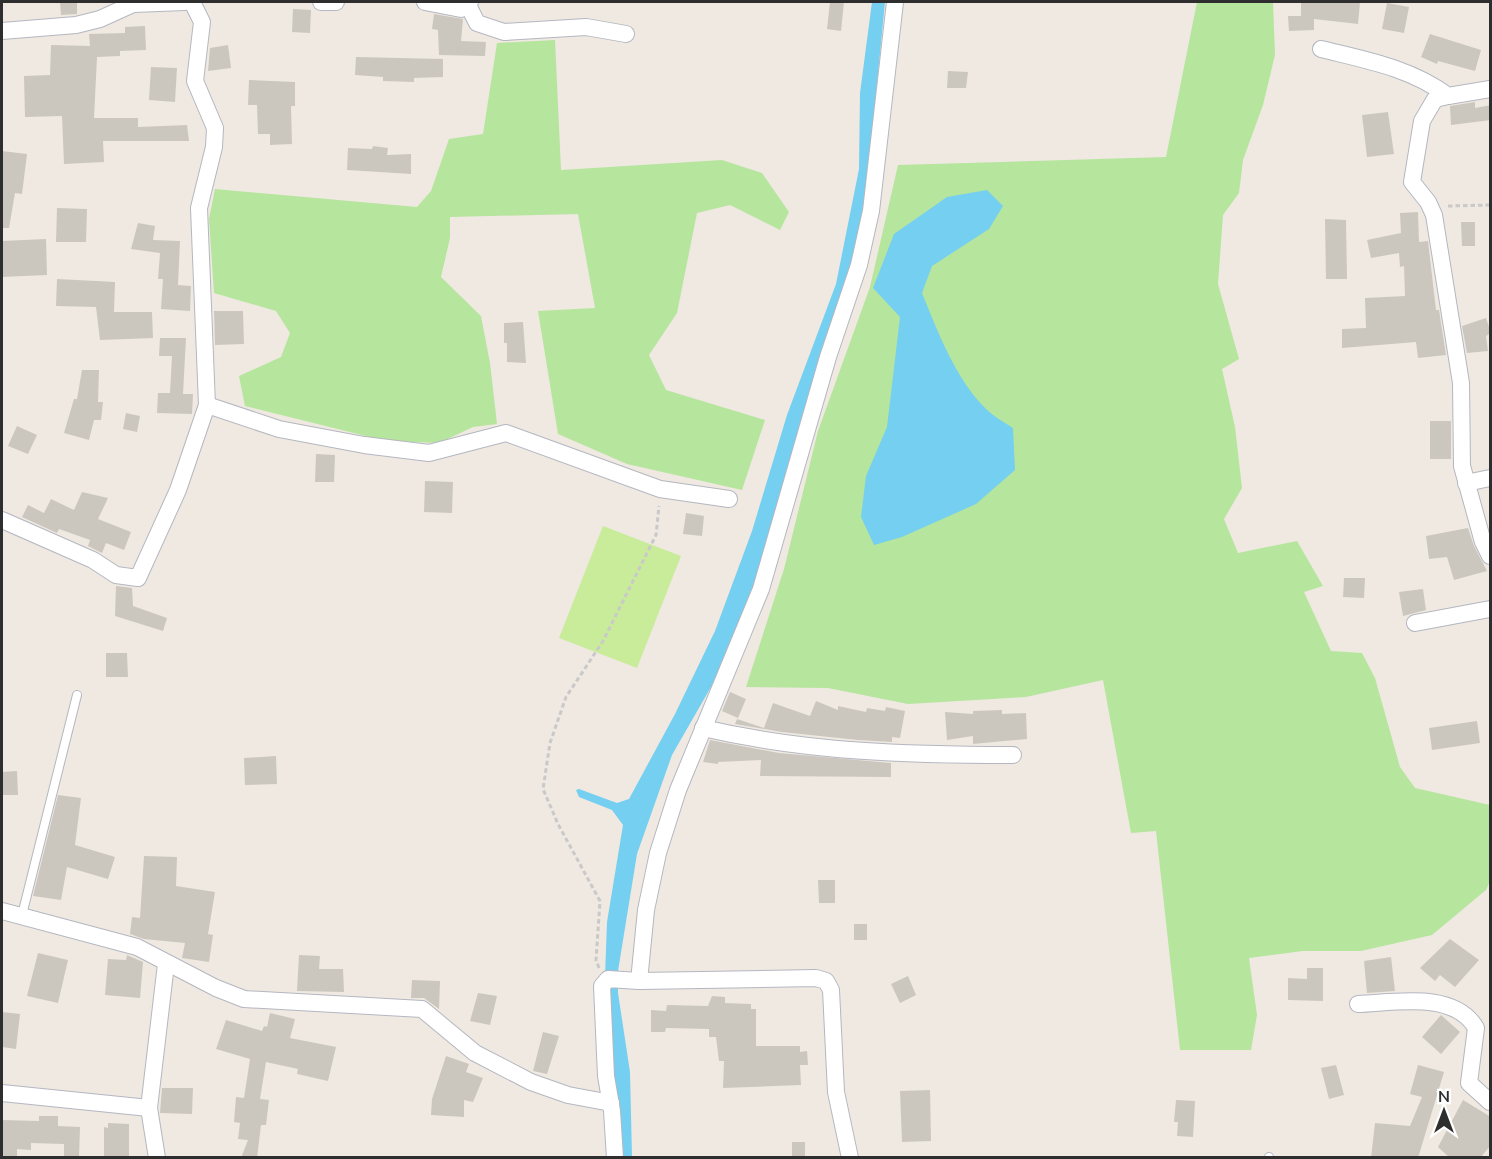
<svg xmlns="http://www.w3.org/2000/svg" width="1492" height="1159" font-family="'Nunito Sans',sans-serif">
  <style>
    .green { fill: #b6e59e }
    .pitch { fill: #c9ec9a }
    .water { fill: #75cff0 }
    .building { fill: #cbc7bf }
    .lines { fill: none; stroke-linecap: round; stroke-linejoin: round }
    .lane-casing { stroke: #b4b7c1; stroke-width: 10 }
    .street-casing { stroke: #b4b7c1; stroke-width: 18 }
    .path { stroke: #c9c9c9; stroke-width: 3; stroke-dasharray: 4.5 3; stroke-linecap: butt }
    .lane { stroke: #fff; stroke-width: 8 }
    .street { stroke: #fff; stroke-width: 16 }
  </style>
  <rect width="100%" height="100%" fill="#efe9e1"/>
  <g class="green">
    <path d="M1197,2H1273L1275,55L1263,105L1243,160L1239,193L1223,215L1218,284L1239,359L1222,369L1235,427L1242,488L1224,519L1238,553L1297,541L1323,586L1304,592L1331,651L1362,653L1375,678L1400,767L1415,788L1490,805V881L1486,890L1432,935L1361,951H1303L1249,958L1257,1015L1251,1050H1180L1156,831L1131,833L1103,680L1026,697L908,704L828,688L746,687L784,569L818,431L870,287L898,165L1166,157Z"/>
    <path d="M555,40L561,170L722,160L762,173L789,212L780,230L730,205L697,213L677,313L649,355L666,390L765,420L742,490L627,464L558,434L538,311L595,308L578,214L450,217V238L441,277L481,316L490,363L497,424L473,427L439,443L386,441L245,406L239,376L281,357L290,333L276,311L214,293L209,219L215,189L417,207L431,191L449,139L483,134L497,43Z"/>
  </g>
  <path class="pitch" d="M603,526L681,556L637,668L559,638Z"/>
  <g class="water">
    <path d="M872,2H885L866,197L857,246L800,423L773,525L745,613L719,673L672,755L637,854L618,971V993L630,1072L632,1157H615L605,977L607,922L623,825L612,810L579,797L576,790L579,789L617,803L629,799L675,714L715,631L752,531L787,415L836,284L859,169L860,93Z"/>
    <path d="M987,190L1003,206L989,229L932,266L922,293C938,332 955,378 986,409C993,416 1004,422 1013,428L1015,470L976,504L902,537L874,545L861,517L866,476L887,427L900,317L873,288L894,234L947,197Z"/>
  </g>
  <g class="building">
    <path d="M60,2H77V14L61,15Z"/>
    <path d="M830,2H844L841,31L827,29Z"/>
    <path d="M1301,2H1360L1358,24L1314,19V30L1289,31L1288,16H1301Z"/>
    <path d="M1387,3L1409,7L1404,33L1382,29Z"/>
    <path d="M293,9L311,10L310,33L292,32Z"/>
    <path d="M434,14L463,19L461,41L486,42L485,56L439,55L438,30L432,29Z"/>
    <path d="M145,26L146,50L120,51V56L97,57L94,118H138V127L187,125L189,141H103L104,162L64,164L62,116L25,117L24,76L50,75L51,45L90,46L89,34L125,33V27Z"/>
    <path d="M1430,34L1481,50L1475,71L1438,61L1437,64L1421,57Z"/>
    <path d="M228,45L231,68L208,71L210,48Z"/>
    <path d="M356,57L443,59V77L414,78V82L383,81V77L355,75Z"/>
    <path d="M151,67L177,68L175,102L149,100Z"/>
    <path d="M948,71L968,72L966,88H947Z"/>
    <path d="M249,80L295,82V106H291L292,144L270,145V134H258L257,105H248Z"/>
    <path d="M1475,102V108L1491,105V120L1451,125L1450,106Z"/>
    <path d="M1388,112L1394,154L1367,157L1362,115Z"/>
    <path d="M373,146L388,148L387,155L411,154V174L347,170L348,148L372,149Z"/>
    <path d="M2,151L27,154L22,194L15,193L9,228H2Z"/>
    <path d="M57,208L87,209L86,242H56Z"/>
    <path d="M1418,212L1419,242L1428,241L1436,310H1439L1446,355L1418,358L1416,342L1342,348V329L1366,328L1365,298L1405,296L1404,266L1400,267L1399,253L1371,258L1367,240L1401,233L1400,213Z"/>
    <path d="M1325,219L1346,220L1347,279H1326Z"/>
    <path d="M1461,222H1475V246H1462Z"/>
    <path d="M138,223L155,226L153,240L180,241L178,285L191,286L190,311L161,309L163,279H158L160,253L131,249Z"/>
    <path d="M46,239L47,275L2,277V241Z"/>
    <path d="M57,279L115,282L114,312H152L153,338L100,340L96,307L56,306Z"/>
    <path d="M214,311H243L244,344L215,345Z"/>
    <path d="M1486,318L1491,333L1486,336L1488,351L1467,353L1462,326Z"/>
    <path d="M523,322L526,363L507,362V343H504V323Z"/>
    <path d="M160,338H186L183,394H193L192,414L157,413L158,393H170L172,356H159Z"/>
    <path d="M82,370H99L98,402H103L101,420H94L89,440L64,433L74,399H77Z"/>
    <path d="M126,413L140,416L137,432L123,429Z"/>
    <rect x="1430" y="421" width="21" height="38"/>
    <path d="M17,426L37,435L28,454L8,446Z"/>
    <path d="M316,454L335,455L334,482H315Z"/>
    <path d="M425,481L453,482L452,513L424,512Z"/>
    <path d="M82,492L108,498L98,519L131,532L124,550L106,543L102,553L88,546L90,540L59,529L57,533L22,517L28,505L44,513L51,499L74,510Z"/>
    <path d="M686,513L704,516L702,536L683,534Z"/>
    <path d="M1468,528L1474,546L1487,571L1454,580L1447,557L1429,559L1426,536Z"/>
    <path d="M1344,578H1365L1364,598L1343,597Z"/>
    <path d="M116,586L132,588L133,606L167,618L163,631L115,616Z"/>
    <path d="M1423,589L1426,610L1403,616L1399,592Z"/>
    <path d="M106,653H127L128,677H106Z"/>
    <path d="M730,692L746,699L738,718L722,711Z"/>
    <path d="M816,701L838,710V706L866,712L867,708L885,711L886,707L905,711L900,738L892,737V742L858,740L782,732L735,724L737,719L764,728L773,703L810,716Z"/>
    <path d="M1002,710V714L1026,713L1027,739L973,744V736L947,740L945,712L973,714V711Z"/>
    <path d="M1477,721L1480,743L1432,750L1429,728Z"/>
    <path d="M710,740L779,753L891,763V777L760,776L761,760L718,762V764L703,762Z"/>
    <path d="M276,756L277,784L245,785L244,758Z"/>
    <path d="M17,771L18,795H2V772Z"/>
    <path d="M58,795L81,798L75,845L115,857L108,879L67,867L61,900L33,896Z"/>
    <path d="M144,856L177,857L176,886L215,892L208,934L213,935L209,962L182,958L185,943L144,939L130,934L132,917L140,918Z"/>
    <path d="M818,880H835V903H819Z"/>
    <rect x="854" y="924" width="13" height="16"/>
    <path d="M1450,939L1479,960L1455,987L1440,975L1435,981L1420,968Z"/>
    <path d="M38,953L68,960L58,1003L27,996Z"/>
    <path d="M127,955L143,962L140,998L105,995L108,959L126,960Z"/>
    <path d="M299,955L320,956L319,969H343L344,992L297,991Z"/>
    <path d="M1391,957L1395,991L1367,993L1364,961Z"/>
    <path d="M1307,968H1323V1001L1288,1000V978L1307,979Z"/>
    <path d="M908,976L916,995L900,1003L891,984Z"/>
    <path d="M412,980L440,981L439,1009L424,998H411Z"/>
    <path d="M478,993L497,996L490,1025L470,1021Z"/>
    <path d="M712,996L725,997V1003L751,1004V1009H756V1046H800V1052L807,1051L808,1065H800L801,1085L723,1088L724,1061H719L716,1037H709V1029L666,1028L665,1032H651V1010L666,1011L667,1005L708,1006Z"/>
    <path d="M2,1012L20,1014L16,1049L2,1047Z"/>
    <path d="M270,1013L295,1019L290,1038L336,1047L328,1081L297,1074L298,1069L266,1062L260,1099L269,1100L266,1125H261L257,1158H241L248,1140L238,1139L240,1123L234,1122L236,1097L244,1098L250,1059L216,1049L226,1020L262,1031L264,1026L267,1027Z"/>
    <path d="M1441,1015L1460,1032L1441,1054L1422,1037Z"/>
    <path d="M543,1032L559,1036L547,1074L533,1071Z"/>
    <path d="M446,1056L469,1064L466,1072L483,1078L473,1102L464,1100V1117L431,1115L432,1099Z"/>
    <path d="M1336,1065L1344,1095L1329,1099L1321,1068Z"/>
    <path d="M1418,1065L1444,1072L1418,1158H1371L1375,1123L1410,1126L1422,1097L1410,1094Z"/>
    <path d="M162,1088H193L192,1114L160,1113Z"/>
    <path d="M930,1090L931,1141L902,1142L900,1091Z"/>
    <path d="M1176,1100L1195,1101L1193,1137L1177,1136L1178,1122H1174Z"/>
    <path d="M1463,1100L1491,1117V1145L1480,1158H1450L1438,1147Z"/>
    <path d="M39,1116H58V1126L80,1127L79,1158H64V1144L31,1143V1150L17,1149V1158H2V1120L39,1121Z"/>
    <path d="M108,1123L129,1124V1158H104V1127L108,1128Z"/>
    <rect x="792" y="1142" width="13" height="16"/>
  </g>
  <g class="lines">
    <defs>
      <g id="lane">
        <path d="M22,915L77,695"/>
        <path d="M1269,1157V1158"/>
      </g>
      <g id="street">
        <path d="M321,2H336"/>
        <path d="M425,2L461,9L470,2"/>
        <path d="M468,5L477,23L504,32L586,27L626,34"/>
        <path d="M2,31L76,25L100,19L133,4L185,2"/>
        <path d="M1321,49C1365,60 1411,68 1448,96L1490,89"/>
        <path d="M1448,96L1435,99L1422,121L1412,182L1428,202L1434,215L1461,383L1462,466L1483,542L1490,556"/>
        <path d="M207,405L279,429L364,445L429,453L506,433L660,489L729,499"/>
        <path d="M1466,483L1490,478"/>
        <path d="M2,520L93,560L116,575L138,578L178,490L207,405L199,208L214,147L215,128L195,81L202,22L192,2"/>
        <path d="M1415,623L1490,609"/>
        <path d="M703,728C806,752 908,755 1013,755"/>
        <path d="M2,911L137,947L216,988L244,999L422,1009L475,1053L531,1082L568,1095L611,1103"/>
        <path d="M639,981L646,910L658,853L678,790L761,589L828,357L859,265L871,211L895,2"/>
        <path d="M1358,1004C1393,1003 1454,990 1476,1028L1469,1083L1490,1102"/>
        <path d="M2,1093L149,1108"/>
        <path d="M157,1158L149,1108L166,964"/>
        <path d="M615,1158L612,1111L606,1076L602,986L608,979L639,981L816,978L826,981L831,990L836,1092L850,1158"/>
      </g>
    </defs>
    <use href="#lane" class="lane-casing"/>
    <use href="#street" class="street-casing"/>
    <g class="path">
      <path d="M1448,206L1490,205"/>
      <path d="M599,968L596,960L600,901L558,824L543,789L550,743L566,697L603,641L656,535L659,506"/>
    </g>
    <use href="#lane" class="lane"/>
    <use href="#street" class="street"/>
  </g>
  <rect width="1492" height="1159" fill="none" stroke="#2e2e2e" stroke-width="6"/>
  <g transform="translate(1444 1111)" stroke="#ffffff" stroke-width="4.5" paint-order="stroke">
  <path d="M0-4.5L10 22L0 15L-10 22Z" fill="#2e2e2e"/>
  <text y="-9" font-size="16" font-weight="bold" text-anchor="middle" fill="#2e2e2e">N</text>
  </g>
</svg>
